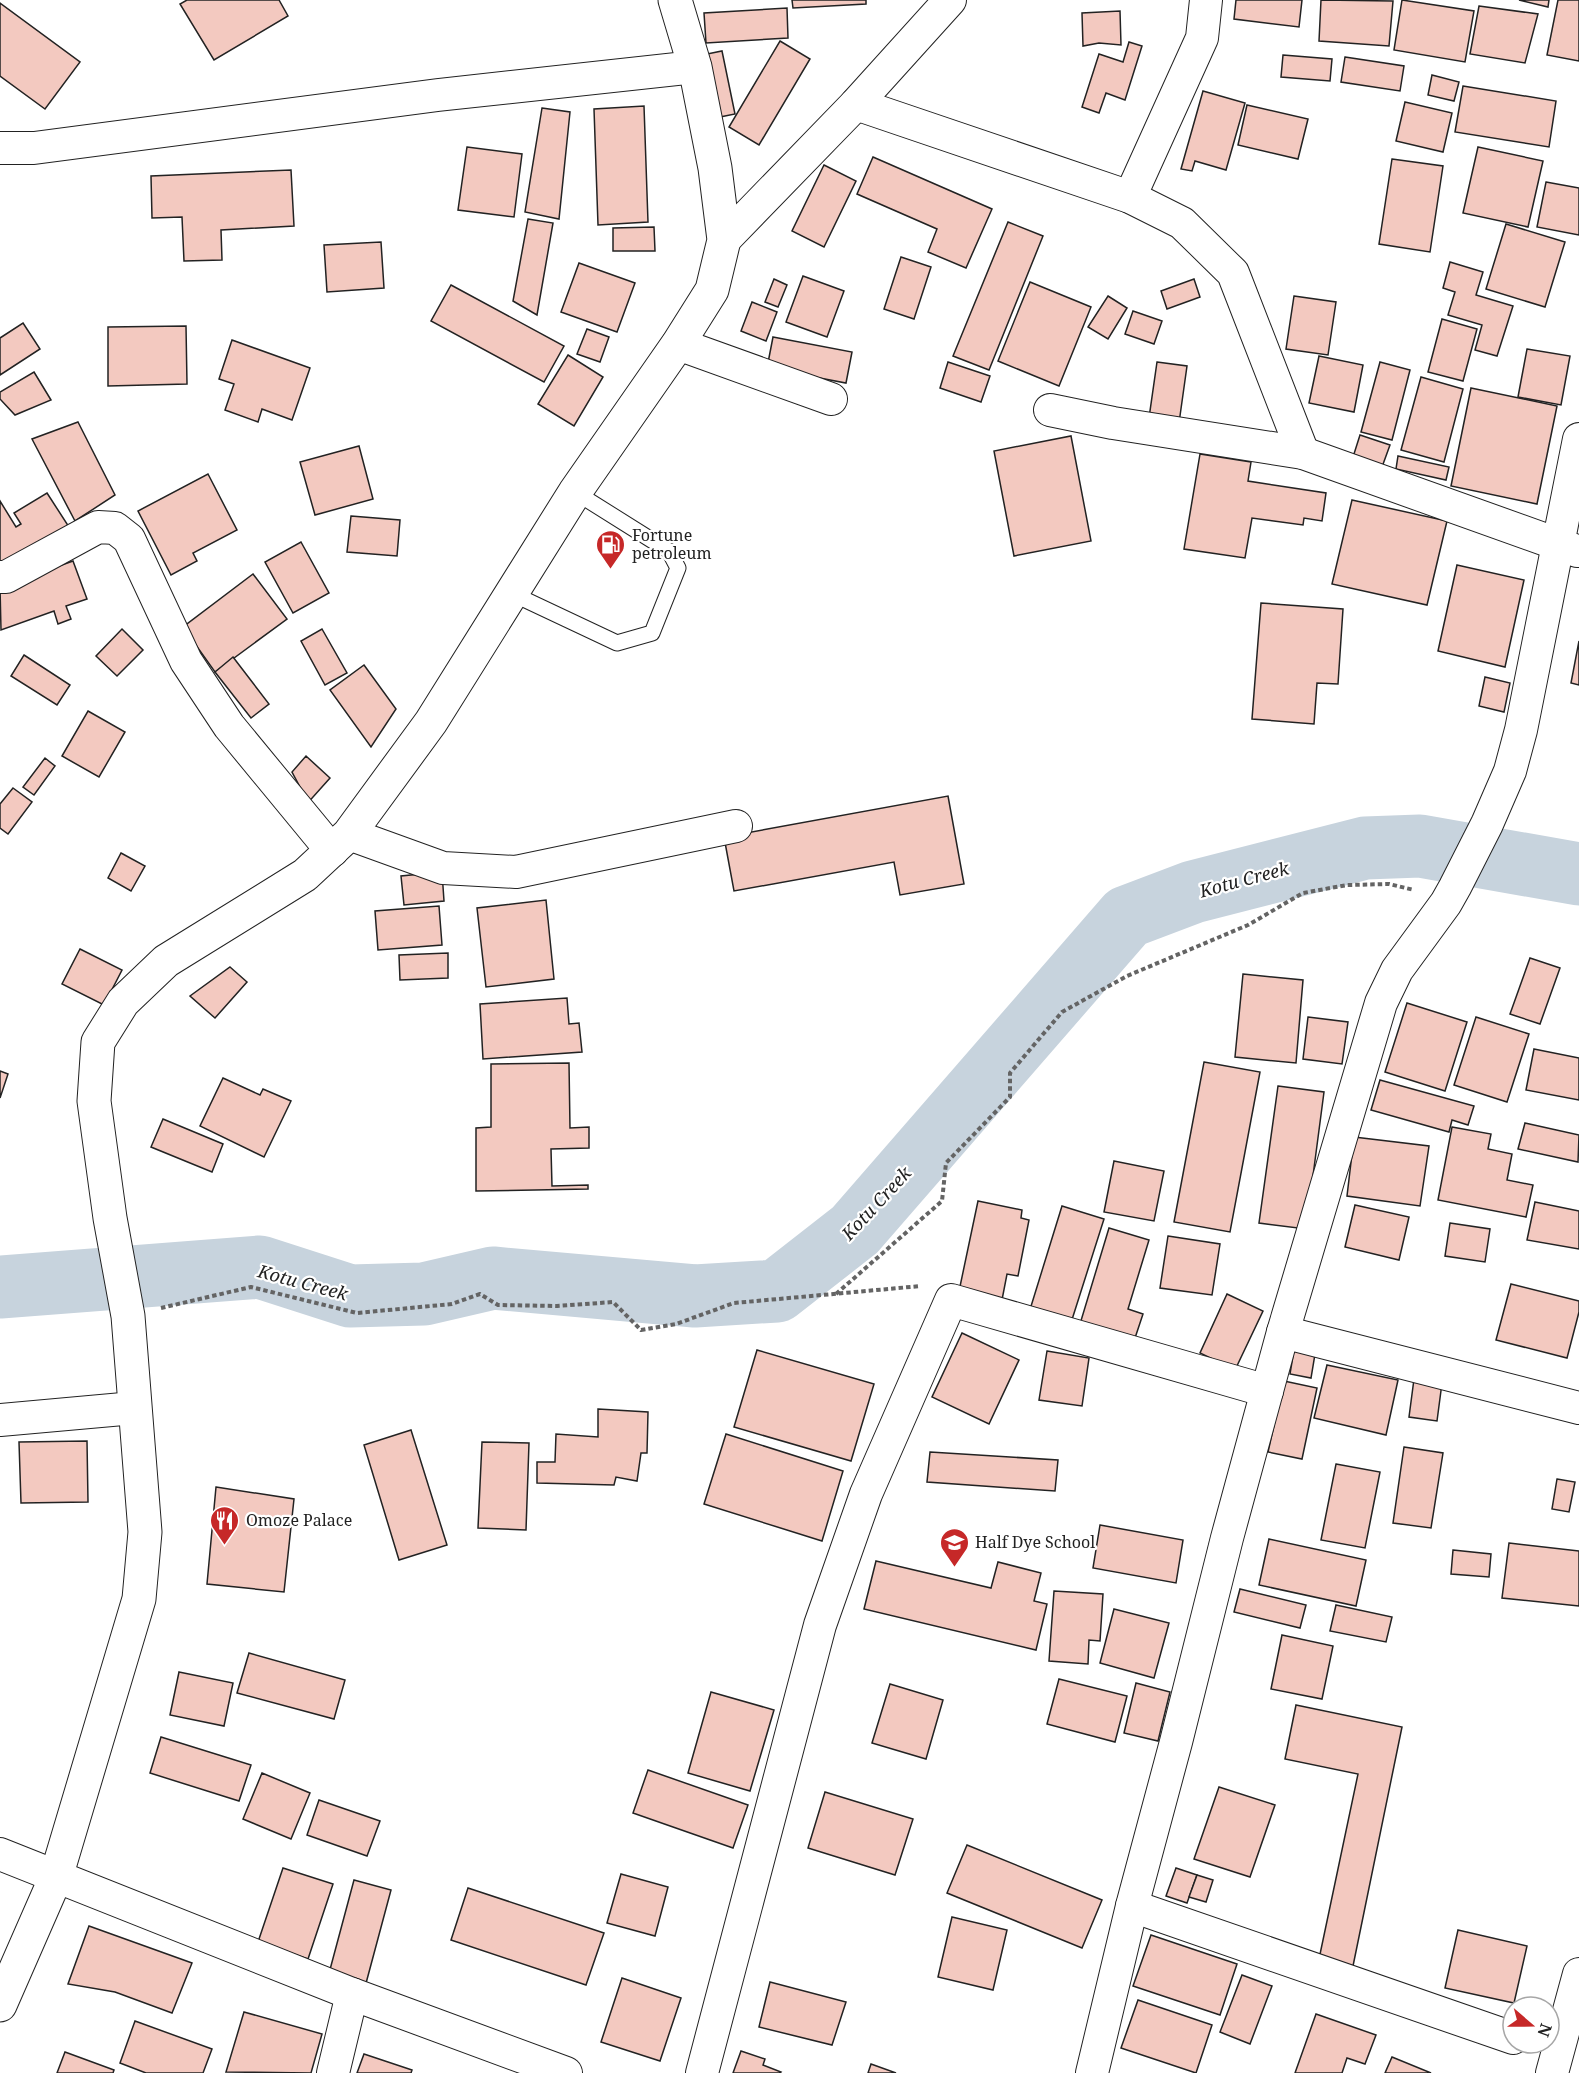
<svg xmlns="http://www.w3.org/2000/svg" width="1579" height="2073" font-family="'Noto Serif',serif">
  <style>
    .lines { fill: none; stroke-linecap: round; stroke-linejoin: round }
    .river { stroke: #c7d3dd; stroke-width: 63 }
    .building { fill: #f3c9c0; stroke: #222; stroke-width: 1.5 }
    .service-casing { stroke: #222; stroke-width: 17 }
    .minor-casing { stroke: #222; stroke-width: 34 }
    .tertiary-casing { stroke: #222; stroke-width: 35 }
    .path { stroke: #646464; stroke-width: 4; stroke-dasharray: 4.5 3; stroke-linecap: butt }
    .service { stroke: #fff; stroke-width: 15 }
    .minor { stroke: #fff; stroke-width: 32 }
    .tertiary { stroke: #fff; stroke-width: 33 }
    .labels { text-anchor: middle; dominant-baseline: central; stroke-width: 4.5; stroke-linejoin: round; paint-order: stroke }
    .poi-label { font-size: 16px; fill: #222; stroke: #fff; text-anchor: start }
    .water-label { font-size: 18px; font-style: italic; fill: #222; stroke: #fff }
  </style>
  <rect width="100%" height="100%" fill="#fff"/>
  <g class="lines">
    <path class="river" d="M0,1287L260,1267L350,1296L424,1294L493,1278L695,1296L777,1291L855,1230L1127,917L1193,892L1365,848L1420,846L1579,874"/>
  </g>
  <g class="building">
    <path d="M187,0H279L288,16L214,60L180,4Z"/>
    <path d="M792,0H866V4L793,8Z"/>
    <path d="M1236,0H1302L1299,27L1234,19Z"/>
    <path d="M1321,0L1393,1L1389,46L1319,41Z"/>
    <path d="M1402,0L1474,11L1465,62L1394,50Z"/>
    <path d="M1519,0H1549L1548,7Z"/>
    <path d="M1558,0H1579V61L1547,55Z"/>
    <path d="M0,3L80,62L45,109L0,76Z"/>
    <path d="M1479,6L1538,14L1525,63L1470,54Z"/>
    <path d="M787,8L788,38L706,43L704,13Z"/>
    <path d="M1120,11L1121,45L1099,43L1083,46L1082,13Z"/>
    <path d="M780,41L810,59L759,145L729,127Z"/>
    <path d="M1129,42L1142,46L1125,100L1106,93L1099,113L1082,107L1099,54L1123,62Z"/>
    <path d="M722,51L735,114L715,118L702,55Z"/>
    <path d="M1283,55L1332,59L1330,81L1281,77Z"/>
    <path d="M1345,57L1404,66L1400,91L1341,82Z"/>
    <path d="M1432,75L1459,82L1454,101L1428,95Z"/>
    <path d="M1463,86L1556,101L1549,147L1455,132Z"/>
    <path d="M1203,91L1245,103L1226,170L1195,161L1192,171L1181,169Z"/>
    <path d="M1405,102L1452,113L1443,152L1396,141Z"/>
    <path d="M1247,105L1308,119L1298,159L1238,145Z"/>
    <path d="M644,106L648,222L598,225L594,109Z"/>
    <path d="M542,108L570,112L559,219L525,212Z"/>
    <path d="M467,147L522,154L514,217L458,210Z"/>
    <path d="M1478,147L1543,161L1528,227L1463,213Z"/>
    <path d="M873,157L992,209L966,268L928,252L937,229L857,194Z"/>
    <path d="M1392,159L1443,166L1430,252L1379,244Z"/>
    <path d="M824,165L856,181L824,247L792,231Z"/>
    <path d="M291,170L294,226L221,230L222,260L184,261L182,217L152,218L151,176Z"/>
    <path d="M1546,182L1579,188V235L1537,227Z"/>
    <path d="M528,219L553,223L537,315L513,301Z"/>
    <path d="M1008,222L1043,236L989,370L953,356Z"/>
    <path d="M1506,224L1565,242L1545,307L1486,289Z"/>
    <path d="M654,227L655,251H613V228Z"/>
    <path d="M381,242L384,288L327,292L324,245Z"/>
    <path d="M901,257L931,267L914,319L884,309Z"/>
    <path d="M1450,262L1483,272L1476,295L1513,306L1497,356L1475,350L1482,325L1448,315L1455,292L1443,288Z"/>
    <path d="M579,263L635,283L617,332L561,312Z"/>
    <path d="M803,276L844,291L827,337L786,322Z"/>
    <path d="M774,279L787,285L778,307L765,302Z"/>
    <path d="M1194,279L1200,297L1167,309L1161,291Z"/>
    <path d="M1030,282L1091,307L1059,386L998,361Z"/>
    <path d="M451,285L564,346L544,382L431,321Z"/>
    <path d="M1108,296L1127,308L1108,339L1088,327Z"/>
    <path d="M1294,296L1336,302L1328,355L1286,349Z"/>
    <path d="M752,302L777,312L766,341L741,331Z"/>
    <path d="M1133,311L1162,321L1154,344L1125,334Z"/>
    <path d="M1442,319L1477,329L1463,381L1428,372Z"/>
    <path d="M23,323L40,349L0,375V338Z"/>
    <path d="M186,326L187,384L108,386V327Z"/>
    <path d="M587,329L609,337L600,362L577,354Z"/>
    <path d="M773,337L852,352L846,383L767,368Z"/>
    <path d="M232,340L310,368L292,420L262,409L258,422L225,410L234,384L219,379Z"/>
    <path d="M1527,349L1570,356L1561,405L1518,397Z"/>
    <path d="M568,355L603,377L574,426L538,404Z"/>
    <path d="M1319,356L1363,365L1354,412L1309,403Z"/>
    <path d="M948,362L990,376L981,402L940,388Z"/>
    <path d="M1157,362L1187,366L1179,423L1149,418Z"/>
    <path d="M1380,362L1410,370L1392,440L1361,432Z"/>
    <path d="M34,372L51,400L15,415L0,399V392Z"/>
    <path d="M1421,377L1463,389L1444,462L1401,450Z"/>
    <path d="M1471,388L1557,406L1537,504L1451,486Z"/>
    <path d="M78,422L115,495L75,521L32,439Z"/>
    <path d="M1360,435L1390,445L1382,467L1353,457Z"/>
    <path d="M1071,436L1091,541L1014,556L994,451Z"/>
    <path d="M359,446L373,499L315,515L300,462Z"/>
    <path d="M1200,454L1251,462L1248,481L1326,493L1322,521L1304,518L1303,525L1252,518L1245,558L1184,549Z"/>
    <path d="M1398,456L1449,467L1446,480L1396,469Z"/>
    <path d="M208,474L237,530L193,553L197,561L171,575L138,511Z"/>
    <path d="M47,493L69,527L0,570V501L16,527L21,524L14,513Z"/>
    <path d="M1352,500L1447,521L1427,605L1332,584Z"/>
    <path d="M351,516L400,520L397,556L347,552Z"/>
    <path d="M301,542L329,593L293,613L265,562Z"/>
    <path d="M73,561L87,599L66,606L71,619L58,624L54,611L1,630L0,587Z"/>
    <path d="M1457,565L1524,580L1505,667L1438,651Z"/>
    <path d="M253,574L287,619L215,672L183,627Z"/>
    <path d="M1261,603L1343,609L1338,684L1317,683L1314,724L1252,719Z"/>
    <path d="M122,629L143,650L117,676L96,656Z"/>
    <path d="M322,629L347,673L325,685L301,641Z"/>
    <path d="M1579,641V685L1571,683Z"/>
    <path d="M24,655L70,685L57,705L11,676Z"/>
    <path d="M233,657L269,704L251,718L215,672Z"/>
    <path d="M364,665L396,709L371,747L330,690Z"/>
    <path d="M1485,677L1510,683L1504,712L1479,706Z"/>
    <path d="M88,711L125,732L99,777L62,756Z"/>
    <path d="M306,756L330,778L305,806L295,796L301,789L292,772Z"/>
    <path d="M45,758L55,766L34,795L23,787Z"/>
    <path d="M13,788L32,802L8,834L0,828V804Z"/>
    <path d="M948,796L964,884L900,895L894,862L734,891L724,837Z"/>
    <path d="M121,853L145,866L131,891L108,878Z"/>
    <path d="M442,872L444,901L404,905L401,876Z"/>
    <path d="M546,900L554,979L486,987L477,908Z"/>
    <path d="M439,906L442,945L378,950L375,911Z"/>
    <path d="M80,949L122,970L104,1005L62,984Z"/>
    <path d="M448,953V978L400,980L399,955Z"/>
    <path d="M1530,958L1560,968L1540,1024L1510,1014Z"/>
    <path d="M230,967L247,982L215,1018L190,996Z"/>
    <path d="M1243,974L1303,980L1296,1063L1235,1057Z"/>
    <path d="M567,998L569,1024L579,1023L582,1052L483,1059L480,1004Z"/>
    <path d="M1407,1003L1467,1022L1445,1091L1385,1072Z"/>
    <path d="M1308,1017L1348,1022L1342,1064L1303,1059Z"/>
    <path d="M1476,1017L1529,1034L1507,1102L1454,1085Z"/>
    <path d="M1534,1049L1579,1058V1100L1526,1090Z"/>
    <path d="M1204,1062L1260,1072L1230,1232L1174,1222Z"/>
    <path d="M569,1063L570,1128L589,1127V1148L551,1149L552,1186L588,1185V1189L476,1191V1128L491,1127V1064Z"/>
    <path d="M0,1071L8,1074L0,1098Z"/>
    <path d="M223,1078L260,1095L263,1089L291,1101L264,1157L200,1126Z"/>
    <path d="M1380,1080L1474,1106L1468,1125L1452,1120L1449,1132L1371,1110Z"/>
    <path d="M1278,1086L1324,1092L1306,1229L1259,1223Z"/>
    <path d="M163,1119L223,1144L212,1172L151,1147Z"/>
    <path d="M1525,1123L1579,1135L1578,1162L1518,1149Z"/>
    <path d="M1452,1127L1491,1134L1488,1149L1512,1154L1507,1180L1533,1185L1526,1217L1438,1200Z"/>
    <path d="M1354,1137L1429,1146L1420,1206L1347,1196Z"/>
    <path d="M1114,1161L1164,1171L1154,1221L1104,1212Z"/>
    <path d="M978,1201L1022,1210L1021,1218L1029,1220L1018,1276L1007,1274L1001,1305L958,1296Z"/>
    <path d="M1535,1202L1579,1211V1249L1527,1240Z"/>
    <path d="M1355,1205L1409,1217L1399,1260L1345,1247Z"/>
    <path d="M1062,1206L1104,1219L1069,1329L1028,1316Z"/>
    <path d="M1450,1223L1490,1229L1485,1262L1445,1256Z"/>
    <path d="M1109,1228L1149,1240L1128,1309L1143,1314L1134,1341L1080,1324Z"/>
    <path d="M1168,1236L1220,1244L1212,1295L1160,1288Z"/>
    <path d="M1511,1284L1579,1301V1312L1567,1358L1496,1340Z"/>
    <path d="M1227,1294L1263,1311L1235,1370L1200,1353Z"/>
    <path d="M962,1333L1019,1360L989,1424L932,1397Z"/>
    <path d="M757,1350L874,1384L851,1461L734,1427Z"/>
    <path d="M1294,1350L1315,1354L1311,1378L1290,1374Z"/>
    <path d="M1047,1351L1089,1358L1082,1406L1039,1400Z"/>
    <path d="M1327,1365L1398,1380L1386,1435L1314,1418Z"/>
    <path d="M1414,1379L1442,1383L1437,1421L1409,1417Z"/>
    <path d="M1284,1381L1317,1388L1302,1459L1268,1452Z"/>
    <path d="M598,1409L648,1412L647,1453H641L637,1481L616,1477L614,1485L537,1483V1462H555L556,1434L598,1437Z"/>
    <path d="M411,1430L447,1545L399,1560L364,1445Z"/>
    <path d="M726,1434L843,1471L822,1541L704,1504Z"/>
    <path d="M87,1441L88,1502L21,1503L19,1442Z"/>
    <path d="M482,1442L529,1443L526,1530L478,1528Z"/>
    <path d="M1404,1447L1443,1453L1431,1528L1393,1523Z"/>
    <path d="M930,1452L1058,1460L1055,1491L927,1482Z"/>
    <path d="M1336,1464L1380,1472L1365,1548L1321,1540Z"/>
    <path d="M1557,1479L1575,1482L1569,1512L1552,1509Z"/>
    <path d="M216,1487L294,1499L284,1592L207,1584Z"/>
    <path d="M1100,1525L1183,1540L1176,1583L1093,1568Z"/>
    <path d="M1269,1539L1366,1560L1356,1606L1259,1585Z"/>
    <path d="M1509,1543L1579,1551V1606L1502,1598Z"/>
    <path d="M1453,1550L1491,1554L1489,1577L1451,1574Z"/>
    <path d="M876,1561L991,1588L998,1562L1041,1573L1034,1601L1047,1604L1036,1650L864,1609Z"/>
    <path d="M1240,1589L1306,1605L1300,1628L1234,1612Z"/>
    <path d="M1054,1591L1103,1594L1100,1641L1089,1640L1088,1664L1049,1661Z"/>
    <path d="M1336,1605L1392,1617L1386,1642L1330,1631Z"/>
    <path d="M1114,1609L1169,1623L1154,1678L1100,1663Z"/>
    <path d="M1282,1635L1333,1646L1322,1699L1271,1689Z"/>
    <path d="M249,1653L345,1680L334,1719L237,1693Z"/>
    <path d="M179,1672L233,1683L224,1726L170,1715Z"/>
    <path d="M1059,1679L1127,1696L1115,1742L1047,1724Z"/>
    <path d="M1136,1683L1170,1692L1158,1741L1124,1733Z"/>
    <path d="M890,1684L943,1700L926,1759L872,1743Z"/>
    <path d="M711,1692L774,1710L750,1791L688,1773Z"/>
    <path d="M1296,1705L1402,1727L1353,1966L1319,1959L1358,1774L1285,1759Z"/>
    <path d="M161,1737L251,1765L239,1801L150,1773Z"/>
    <path d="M648,1770L748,1805L733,1848L633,1813Z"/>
    <path d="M262,1773L310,1793L291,1839L243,1819Z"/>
    <path d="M1219,1787L1275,1805L1250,1877L1194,1859Z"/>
    <path d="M825,1792L913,1819L895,1875L808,1848Z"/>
    <path d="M319,1800L380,1821L367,1856L307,1835Z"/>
    <path d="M967,1845L1102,1900L1082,1948L947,1893Z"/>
    <path d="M283,1868L333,1884L308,1959L258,1942Z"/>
    <path d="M1176,1868L1197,1875L1187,1903L1166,1896Z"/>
    <path d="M621,1874L668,1887L655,1936L607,1923Z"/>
    <path d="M1197,1875L1213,1880L1206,1902L1189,1897Z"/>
    <path d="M354,1880L391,1890L365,1987L328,1977Z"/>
    <path d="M468,1888L604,1933L586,1985L451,1940Z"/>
    <path d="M952,1917L1007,1930L993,1990L938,1977Z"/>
    <path d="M89,1926L192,1963L172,2013L115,1992L68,1984Z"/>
    <path d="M1458,1930L1527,1946L1514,2003L1445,1988Z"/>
    <path d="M1151,1935L1237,1964L1220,2015L1133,1986Z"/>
    <path d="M1242,1975L1272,1986L1250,2044L1220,2032Z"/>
    <path d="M622,1978L681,1998L660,2061L601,2042Z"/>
    <path d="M770,1982L846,2002L832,2045L759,2027Z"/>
    <path d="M1138,2000L1212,2025L1196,2073L1121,2048Z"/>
    <path d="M244,2012L322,2034L311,2073L226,2072Z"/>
    <path d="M1316,2014L1376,2035L1365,2064L1347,2058L1342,2073H1295Z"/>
    <path d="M135,2021L212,2049L203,2073H146L120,2063Z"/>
    <path d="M741,2051L765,2059L763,2065L781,2072L780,2073H733Z"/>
    <path d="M65,2052L114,2070L113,2073H57Z"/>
    <path d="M364,2054L412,2070L411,2073H357Z"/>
    <path d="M1392,2057L1431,2073H1385Z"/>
    <path d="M871,2064L896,2073H868Z"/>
  </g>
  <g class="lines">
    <defs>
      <path id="service" d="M513,594L617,643L652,633L678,568L669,551L575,492"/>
      <g id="minor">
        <path d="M856,104L1130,197L1182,223L1233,273L1303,453"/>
        <path d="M0,148H34L438,95L695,67"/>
        <path d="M1130,197L1202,38L1206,0"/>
        <path d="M724,240L856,104L950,0"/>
        <path d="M678,344L831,399"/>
        <path d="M1050,410L1113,423L1303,453L1577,551"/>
        <path d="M0,577H6L98,527L115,528L129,539L186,661L229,726L332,851"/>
        <path d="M349,834L443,868L516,872L736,826"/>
        <path d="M1283,1332L1579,1408"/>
        <path d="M0,1420L134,1408"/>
        <path d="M0,1854L352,1994L566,2073"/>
        <path d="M1132,1906L1513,2038"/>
        <path d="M333,2073L352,1994"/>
        <path d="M702,2073L820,1625L866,1494L951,1300L1267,1391"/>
        <path d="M1092,2073L1132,1906L1176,1742L1227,1538L1283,1332L1381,1003L1397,970L1446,903L1455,887L1487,824L1510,771L1521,730L1579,439"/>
        <path d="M1552,2073L1579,1974"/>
      </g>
      <path id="tertiary" d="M0,2005L56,1877L139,1599L145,1532L128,1316L110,1218L94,1101L98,1042L123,1002L166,961L305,875L349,834L431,722L575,492L678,344L712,290L724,240L715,168L695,67L675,0"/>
    </defs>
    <use href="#service" class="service-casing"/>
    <use href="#minor" class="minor-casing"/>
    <use href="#tertiary" class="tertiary-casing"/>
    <g class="path">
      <path d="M836,1294L942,1201L946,1163L1010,1097V1073L1062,1012L1127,976L1248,925L1303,893L1347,885L1389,884L1414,890"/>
      <path d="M161,1308L251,1287L357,1313L452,1304L480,1294L498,1305L557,1306L613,1302L641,1330L676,1324L734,1303L921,1286"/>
    </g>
    <use href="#service" class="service"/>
    <use href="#minor" class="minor"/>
    <use href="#tertiary" class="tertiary"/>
  </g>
  <defs>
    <symbol id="fuel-pin" viewBox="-11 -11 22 30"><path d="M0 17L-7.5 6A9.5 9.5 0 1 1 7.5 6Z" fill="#c62828" stroke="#fff"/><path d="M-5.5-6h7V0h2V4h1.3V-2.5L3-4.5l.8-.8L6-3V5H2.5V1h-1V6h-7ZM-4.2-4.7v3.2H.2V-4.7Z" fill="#fff"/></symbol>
    <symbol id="restaurant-pin" viewBox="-11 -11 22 30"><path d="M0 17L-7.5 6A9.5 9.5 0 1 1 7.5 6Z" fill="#c62828" stroke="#fff"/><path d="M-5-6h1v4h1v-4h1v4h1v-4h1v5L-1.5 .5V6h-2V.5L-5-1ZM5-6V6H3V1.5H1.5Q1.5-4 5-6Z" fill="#fff"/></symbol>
    <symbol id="school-pin" viewBox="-11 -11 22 30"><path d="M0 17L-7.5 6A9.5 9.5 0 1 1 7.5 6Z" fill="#c62828" stroke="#fff"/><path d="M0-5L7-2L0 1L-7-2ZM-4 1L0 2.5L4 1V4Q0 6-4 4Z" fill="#fff"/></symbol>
  </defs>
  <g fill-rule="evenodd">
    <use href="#fuel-pin" x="594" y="528" width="33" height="45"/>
    <use href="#restaurant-pin" x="208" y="1504" width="33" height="45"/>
    <use href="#school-pin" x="938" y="1526" width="33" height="45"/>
  </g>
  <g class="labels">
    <g class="poi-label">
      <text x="632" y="535">Fortune<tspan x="632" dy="18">petroleum</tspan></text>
      <text x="246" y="1520">Omoze Palace</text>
      <text x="975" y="1542">Half Dye School</text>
    </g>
    <g class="water-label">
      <text transform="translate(1244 879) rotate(-15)">Kotu Creek</text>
      <text transform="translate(876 1203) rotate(-47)">Kotu Creek</text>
      <text transform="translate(303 1282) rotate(15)">Kotu Creek</text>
    </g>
  </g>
  <g transform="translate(1531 2025) rotate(110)"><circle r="28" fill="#ffffff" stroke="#a7a7a7" stroke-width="1.5"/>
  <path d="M0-4.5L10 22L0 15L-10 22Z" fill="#c62828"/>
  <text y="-9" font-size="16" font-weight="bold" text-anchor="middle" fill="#222222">N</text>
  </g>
</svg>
